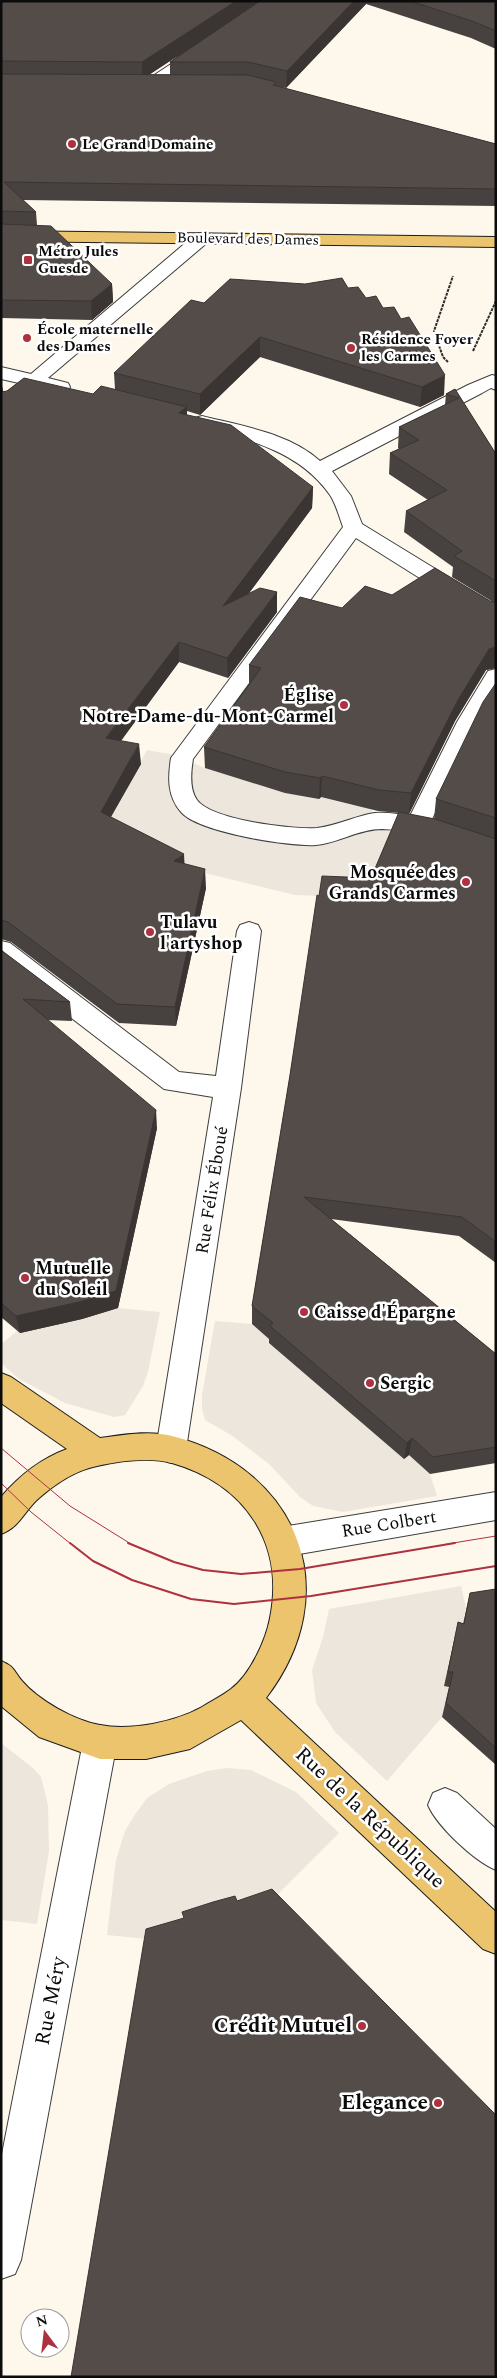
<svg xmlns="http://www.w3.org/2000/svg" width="497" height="2378" font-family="Spectral,serif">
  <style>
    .plaza { fill: #ece6dc }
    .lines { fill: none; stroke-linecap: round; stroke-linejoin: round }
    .minor-casing { stroke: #3e3e3e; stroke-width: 2 }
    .major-casing { stroke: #1c1c1c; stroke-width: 2 }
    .path { stroke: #2d2d2d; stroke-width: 2; stroke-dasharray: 3 1; stroke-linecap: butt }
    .minor { fill: #fff; fill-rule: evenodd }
    .major { fill: #ecc46d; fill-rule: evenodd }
    .tram-far1 { stroke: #ae3140; stroke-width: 1 }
    .tram { stroke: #ae3140; stroke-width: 2 }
    .wall { fill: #47413f; fill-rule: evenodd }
    .shaded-wall { fill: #3a3533 }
    .building { fill: #534c49; stroke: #3a3533 }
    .poi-dot { fill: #ae3140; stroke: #fff; stroke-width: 2 }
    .labels { text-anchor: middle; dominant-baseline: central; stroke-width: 5; stroke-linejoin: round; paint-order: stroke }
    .far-poi-label { font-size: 15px; font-weight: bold; fill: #0b0b0b; stroke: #fff; text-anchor: start }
    .far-street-label { font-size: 15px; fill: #0b0b0b; stroke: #fff }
    .poi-label { font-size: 18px; font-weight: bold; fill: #0b0b0b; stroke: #fff; text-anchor: start }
    .street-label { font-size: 18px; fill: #0b0b0b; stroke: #fff }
    .near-street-label { font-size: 21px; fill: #0b0b0b; stroke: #fff }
    .near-poi-label { font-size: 21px; font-weight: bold; fill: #0b0b0b; stroke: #fff; text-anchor: end }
  </style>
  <rect width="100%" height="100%" fill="#fdf8eb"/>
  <g class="plaza">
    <path d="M147,750L175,755L205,768L352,805L354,802L368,806L395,838L370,898L295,895L209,874L157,861L103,831Z"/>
    <path d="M118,1308L160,1312L148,1372L143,1386L125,1415L114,1417L65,1403L19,1379L1,1363V1344L17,1331Z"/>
    <path d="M215,1321L252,1324L405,1459L409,1455L430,1474L437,1496L343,1512L313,1506L300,1497L269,1464L231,1435L205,1420L202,1409V1395Z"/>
    <path d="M461,1586L466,1608L460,1639L454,1637L444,1685L449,1687L442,1717L387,1781L335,1732L316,1703L312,1670L323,1637L329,1609Z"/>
    <path d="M1,1743L34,1769L41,1777L48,1805L49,1851L37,1924L1,1920Z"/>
    <path d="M226,1768L251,1770L296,1792L339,1833L272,1900L147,1939L107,1935L116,1860L125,1831L134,1816L147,1798L169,1784L207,1771Z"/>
  </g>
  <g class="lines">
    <defs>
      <g id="minor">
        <path d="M202,45L210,50L207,53L153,88L147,90L139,85L197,47Z"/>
        <path d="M202,233L208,234L211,238L208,242L48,378L68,383L70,387L68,391L61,393L38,387L8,410L1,412V397L19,383L1,379V367L31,374L196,234Z"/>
        <path d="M492,375L496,376V390L491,388L482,393L332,471L351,496L362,524L496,606V623L488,621L356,538L193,759C191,771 189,789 197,800C212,820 293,830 317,828C335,826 351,818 369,814C382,811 397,814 410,816L457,722L488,671L496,669V695L479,722L431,821L496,842V859C458,848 422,830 382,829C359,829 338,843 316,845C289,847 198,832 181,812C167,796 168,777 171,758L343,527C339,516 336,504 330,495C299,450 244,438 195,426L192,422L195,418L202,416C242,426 289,433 320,461L468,385Z"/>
        <path d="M249,922L258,925L261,931L241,1088L186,1449L182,1459L171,1463L160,1459L156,1449L213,1097L164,1089L1,964V941L10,943L179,1072L216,1076L237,931L240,925Z"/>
        <path d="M496,1492V1520L282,1557L271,1552L266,1542L271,1532L282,1527Z"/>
        <path d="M100,1725L112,1730L117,1742L21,2260L15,2274L1,2279V2159L83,1742L88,1730Z"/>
        <path d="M445,1788L457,1793L496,1829V1870C474,1861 437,1826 428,1805L433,1793Z"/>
      </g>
      <g id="major">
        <path d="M1,231L496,237V247L1,241Z"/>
        <path d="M1,1373L11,1377L100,1438C123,1435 149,1430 172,1436C299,1469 347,1592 266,1698L496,1912V1954L483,1949L241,1720L190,1749L146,1759H100L39,1737L1,1706V1661C15,1667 13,1670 22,1681C38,1700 75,1721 100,1725C131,1731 175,1722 202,1707C211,1701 222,1696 231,1689C250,1675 266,1640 270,1618C285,1543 245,1484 172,1463C150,1457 119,1461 97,1466C76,1470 55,1484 39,1498C24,1511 20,1527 1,1534V1497C20,1475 40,1459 67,1449L1,1403Z"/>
      </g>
    </defs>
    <use href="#minor" class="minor-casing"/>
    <use href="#major" class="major-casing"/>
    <g class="path">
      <path d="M473,351L496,301"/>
      <path d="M448,362L443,357L434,331L453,276"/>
    </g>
    <use href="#minor" class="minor"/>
    <use href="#major" class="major"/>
    <g class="tram-far1">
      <path d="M1,1448L70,1506L131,1544"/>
      <path d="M1,1483L31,1512L71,1544"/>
      <path d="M447,1544L496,1536"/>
    </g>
    <g class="tram">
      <path d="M70,1543L93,1561L132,1580L191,1599L234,1604L311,1596L496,1566"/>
      <path d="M128,1543L174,1562L203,1570L241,1574L300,1569L455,1543"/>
    </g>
  </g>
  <g class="wall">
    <path d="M1,1H496V49L471,38L366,4L286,88L276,86L496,144V206L23,200L36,212L37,225L112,284L113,302L92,320L1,318ZM179,55L170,62V75H149Z"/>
    <path d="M348,288L383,308L444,395L420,407L260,357L200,415L187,411V415L313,487L312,508L249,593L277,592V612L228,678L179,662L121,741L141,764L111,817L184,863L206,888L176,1026L119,1023L11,942L1,939V380L3,392L93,394L115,389L114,373L204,303Z"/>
    <path d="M455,389L496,454V668L486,670L455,721L409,814L434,819L436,799L496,683V1263L459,1236L331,1219L496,1354V1463L430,1474L409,1455L404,1459L269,1343V1339L252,1324V1306L290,1075L319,896L371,878L399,813L378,811L321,797L319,799L285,793L205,768L204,747L249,684V665L342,608L392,595L493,602L452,577L453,567L404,532L406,511L428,500L389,474L390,453L399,449L398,448L399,427L445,405L446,394Z"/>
    <path d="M1,950L70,1002L72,1021L47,1020L157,1128L118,1308L82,1319L20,1333L1,1317Z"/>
    <path d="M496,1589V1765L442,1717L449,1687L444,1686L458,1622L463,1624L470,1593Z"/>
  </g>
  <g class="shaded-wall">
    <path d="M236,1H263L142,79V62Z"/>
    <path d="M354,1H366V4L286,88L287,71Z"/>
    <path d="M112,284L113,302L92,320L91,301Z"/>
    <path d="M260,337V357L200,415V394Z"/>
    <path d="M445,375L444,395L420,407L422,387Z"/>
    <path d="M1,380L3,393L1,395Z"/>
    <path d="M187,407V427L179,413Z"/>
    <path d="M313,487L312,508L224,627L223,606Z"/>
    <path d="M277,592V612L228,678L227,658Z"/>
    <path d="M179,642V662L107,759L106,738Z"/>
    <path d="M496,647V668L486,670L455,721L409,814L411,793L458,700L489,649Z"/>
    <path d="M139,744L141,764L102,832L101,812Z"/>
    <path d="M322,776L321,797L319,799L320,778Z"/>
    <path d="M184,854L185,874L174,861Z"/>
    <path d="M205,869L206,888L176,1026L175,1007Z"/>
    <path d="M156,1110L157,1128L118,1308L82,1319L20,1333L16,1316Z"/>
    <path d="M412,1438L409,1455L404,1459L407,1443Z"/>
  </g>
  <g class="building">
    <path d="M1,1H236L142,62L1,61Z"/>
    <path d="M260,1H354L287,71L248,62H170Z"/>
    <path d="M410,1H496V31L472,21Z"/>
    <path d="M1,74L248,75L276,82L273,85L496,144V189L4,182L36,212L1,211Z"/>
    <path d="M1,224L51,226L112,284L91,301L1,300Z"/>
    <path d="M342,278L348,288L358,287L366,298L376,296L383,308L394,307L401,319L409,317L445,375L422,387L260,337L200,394L114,373L191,300L204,303L230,279L305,284Z"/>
    <path d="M24,378L93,394L101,386L187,407L179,413L231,425L313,487L223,606L260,588L277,592L227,658L179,642L106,738L139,744L101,812L184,854L174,861L205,869L175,1007L117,1004L8,922L1,920V392L7,391Z"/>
    <path d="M455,389L496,454V581L454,556L462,551L406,511L447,490L390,453L419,440L399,427L459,398L446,394Z"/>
    <path d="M435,568L490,601L496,603V647L489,649L458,700L411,793L379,790L322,776L320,778L285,772L204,747L261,668L249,665L300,597L342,608L365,586L392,595Z"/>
    <path d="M496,683V818L436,799L483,702Z"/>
    <path d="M399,812L435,819L496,839V1242L462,1217L304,1197L496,1354V1447L433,1457L412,1438L407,1443L270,1326L273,1323L252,1306L290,1075L317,895L319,896L322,876L371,878Z"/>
    <path d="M1,950L70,1002L23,999L156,1110L116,1291L79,1302L16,1316L1,1303Z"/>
    <path d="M496,1589V1748L446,1703L453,1672H448L458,1622L464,1624L470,1593Z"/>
    <path d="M272,1889L496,2115V2377H71L146,1929L184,1918L182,1912L213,1902L235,1896L237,1901Z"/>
  </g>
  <g class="poi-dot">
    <circle cx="72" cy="144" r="5"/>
    <rect x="23" y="255" width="10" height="10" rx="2.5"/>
    <circle cx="27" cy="338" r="5"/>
    <circle cx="351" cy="348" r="5"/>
    <circle cx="344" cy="705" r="5"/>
    <circle cx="466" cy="882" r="5"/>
    <circle cx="150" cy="932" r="5"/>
    <circle cx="25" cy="1278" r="5"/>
    <circle cx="304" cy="1312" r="5"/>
    <circle cx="370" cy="1383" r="5"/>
    <circle cx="362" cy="2026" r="5"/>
    <circle cx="438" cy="2103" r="5"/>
  </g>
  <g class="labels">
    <g class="far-poi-label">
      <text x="82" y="144">Le Grand Domaine</text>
      <text x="38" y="251">Métro Jules<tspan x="38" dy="17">Guesde</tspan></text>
      <text x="37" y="329">École maternelle<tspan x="37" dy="17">des Dames</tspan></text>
      <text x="361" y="339">Résidence Foyer<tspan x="361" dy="17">les Carmes</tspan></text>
    </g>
    <g class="far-street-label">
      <text transform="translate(248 239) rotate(1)">Boulevard des Dames</text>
    </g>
    <g class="poi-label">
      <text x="334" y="695" text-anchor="end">Église<tspan x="334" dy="21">Notre-Dame-du-Mont-Carmel</tspan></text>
      <text x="456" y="872" text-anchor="end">Mosquée des<tspan x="456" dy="21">Grands Carmes</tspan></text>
      <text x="160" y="922">Tulavu<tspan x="160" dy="21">l'artyshop</tspan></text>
      <text x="35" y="1268">Mutuelle<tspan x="35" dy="21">du Soleil</tspan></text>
      <text x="314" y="1312">Caisse d'Épargne</text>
      <text x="380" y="1383">Sergic</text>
    </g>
    <g class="street-label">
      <text transform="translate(212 1190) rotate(-81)">Rue Félix Éboué</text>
      <text transform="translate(389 1524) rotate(-9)">Rue Colbert</text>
    </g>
    <g class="near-street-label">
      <text transform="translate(370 1818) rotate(43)">Rue de la République</text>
      <text transform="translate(51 2001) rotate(-79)">Rue Méry</text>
    </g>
    <g class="near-poi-label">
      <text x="352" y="2026">Crédit Mutuel</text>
      <text x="428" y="2103">Elegance</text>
    </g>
  </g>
  <rect width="497" height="2378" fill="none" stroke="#0b0b0b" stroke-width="5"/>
  <g transform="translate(45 2333) rotate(345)"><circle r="24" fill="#ffffff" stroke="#9d9d9d"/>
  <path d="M0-4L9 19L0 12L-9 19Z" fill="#ae3140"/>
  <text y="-8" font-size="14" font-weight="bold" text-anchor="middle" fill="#0b0b0b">N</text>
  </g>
</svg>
